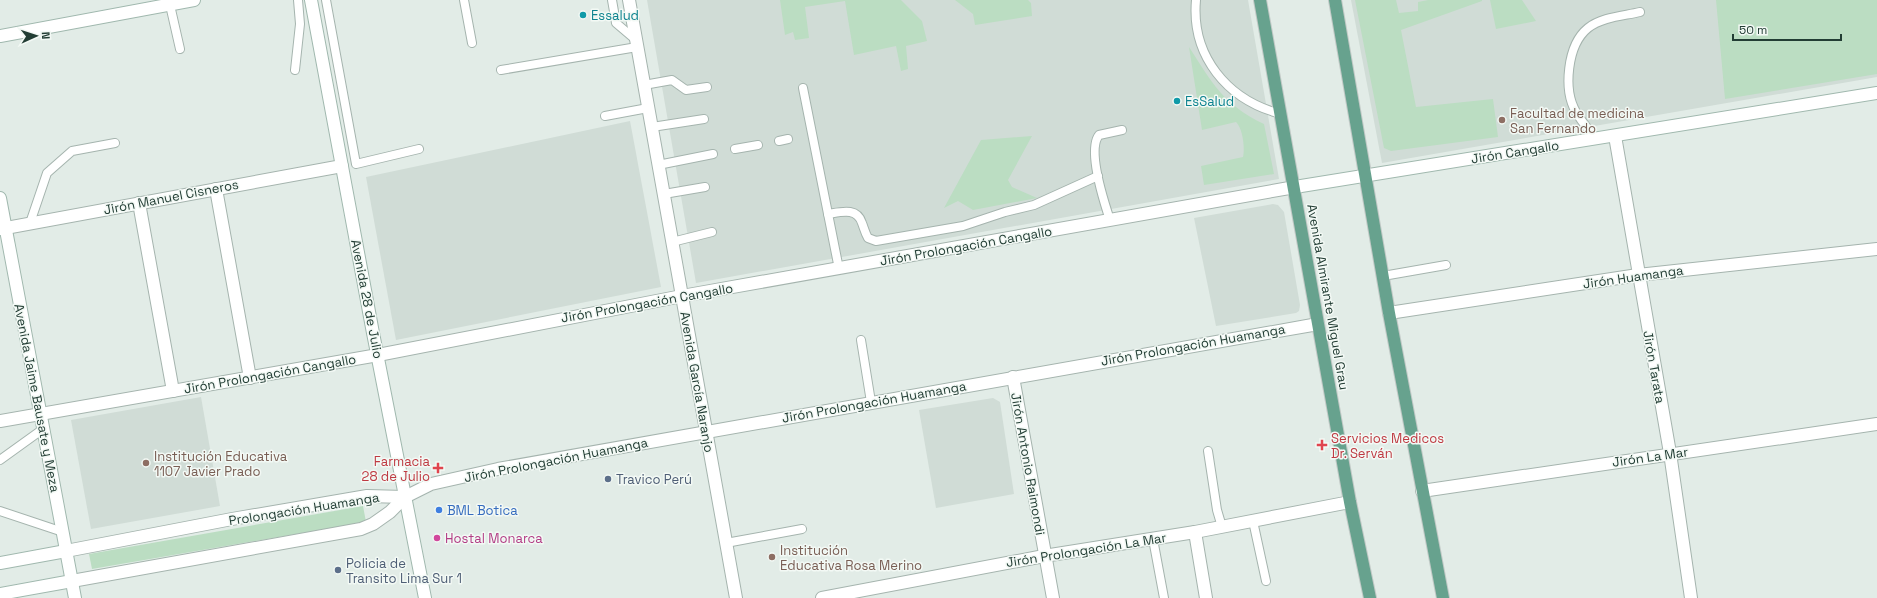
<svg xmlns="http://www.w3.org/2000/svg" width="1877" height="598" font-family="'Space Grotesk',sans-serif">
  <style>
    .built { fill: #d0dcd6 }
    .green { fill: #bbddc2 }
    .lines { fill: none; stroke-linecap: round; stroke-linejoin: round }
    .lane-casing { stroke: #a5b4ae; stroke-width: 10 }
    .street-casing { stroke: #a5b4ae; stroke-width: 14 }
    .secondary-casing { stroke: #a0b8ae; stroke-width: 14 }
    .primary-casing { stroke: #c1c9c6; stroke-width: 14 }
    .lane { stroke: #fff; stroke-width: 8 }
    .street { stroke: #fff; stroke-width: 12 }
    .secondary { stroke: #fff; stroke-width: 12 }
    .primary { stroke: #67a28e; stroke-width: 12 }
    .culture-dot { fill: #0f9aa8; stroke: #f3f9f5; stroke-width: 1.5 }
    .education-dot { fill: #8d6e63; stroke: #f3f9f5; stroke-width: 1.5 }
    .health-dot { fill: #e0444e; stroke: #f3f9f5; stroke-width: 1.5 }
    .service-dot { fill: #5c6f8a; stroke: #f3f9f5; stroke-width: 1.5 }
    .shop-dot { fill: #3f7fe0; stroke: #f3f9f5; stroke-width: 1.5 }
    .hotel-dot { fill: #d1479c; stroke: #f3f9f5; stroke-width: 1.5 }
    .labels { text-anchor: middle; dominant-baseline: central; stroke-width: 3; stroke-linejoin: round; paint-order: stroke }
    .culture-label { font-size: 13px; fill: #0d838f; stroke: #f3f9f5; text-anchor: start }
    .education-label { font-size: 13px; fill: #785e54; stroke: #f3f9f5; text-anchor: start }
    .street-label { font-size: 13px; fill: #223d34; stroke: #f3f9f5 }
    .health-label { font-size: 13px; fill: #be3a42; stroke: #f3f9f5; text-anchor: start }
    .service-label { font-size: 13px; fill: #4e5e75; stroke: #f3f9f5; text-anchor: start }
    .shop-label { font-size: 13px; fill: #366cbe; stroke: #f3f9f5; text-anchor: start }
    .hotel-label { font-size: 13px; fill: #b23c85; stroke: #f3f9f5; text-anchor: start }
  </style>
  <rect width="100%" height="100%" fill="#e2ece7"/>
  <g class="built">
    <path d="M647,0H1248L1279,179L696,283Z"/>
    <path d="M1351,0H1877V77L1382,163Z"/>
    <path d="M630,121L661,287L396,340L366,177Z"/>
    <path d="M1273,204L1278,205L1284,212L1300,305L1299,311L1296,313L1216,326L1194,218Z"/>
    <path d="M201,397L220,506L91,529L71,420Z"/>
    <path d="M993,398L1000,402L1014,494L936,508L919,410Z"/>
  </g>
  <g class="green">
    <path d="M780,0H901L922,21L927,41L906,46L908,69L901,71L896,46L854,55L845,1L805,7L809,38L795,40L793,32L785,35Z"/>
    <path d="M955,0H1028L1031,3L1032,16L975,25L973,14Z"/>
    <path d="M1355,0H1396L1399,13L1418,11V2L1428,0H1482V1L1401,30L1416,107L1493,99L1498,137L1391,151L1384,148Z"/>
    <path d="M1490,0H1522L1536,21L1496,29Z"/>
    <path d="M1716,0H1877V74L1725,99Z"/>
    <path d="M1189,47C1212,83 1224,105 1264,124L1274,174L1204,185L1201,166L1243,157C1245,148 1243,129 1236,122L1202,130Z"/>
    <path d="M1032,136L1008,180L1012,187L1037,198L973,210L958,201L944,208L981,140Z"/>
    <path d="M363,506L366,522L92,569L89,554Z"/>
  </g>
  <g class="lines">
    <defs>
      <g id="lane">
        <path d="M326,0L356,164L419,149"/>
        <path d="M464,0L472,43"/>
        <path d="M612,0L616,23L636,40"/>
        <path d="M1196,0C1191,56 1227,100 1281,114"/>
        <path d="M170,5L180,49"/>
        <path d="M295,70L300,24L298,0"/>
        <path d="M501,70L637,47"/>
        <path d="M644,85L672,80L686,90L707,87"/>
        <path d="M803,88L839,269"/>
        <path d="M605,116L648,108"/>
        <path d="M652,127L704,119"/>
        <path d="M1596,139C1589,130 1581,121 1576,112C1563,90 1567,45 1588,28C1602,17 1623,16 1640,12"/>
        <path d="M779,141L788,139"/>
        <path d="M735,149L758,145"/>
        <path d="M658,165L713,154"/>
        <path d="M664,194L705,187"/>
        <path d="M828,214C841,212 857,207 862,223C864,228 865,233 868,238L876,241L963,226L1005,212L1034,205L1098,176"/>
        <path d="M1110,220C1104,202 1087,150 1099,135L1122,130"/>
        <path d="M30,223L47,173L72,151L115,143"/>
        <path d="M672,242L712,232"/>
        <path d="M1383,276L1446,265"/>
        <path d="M861,340L871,402"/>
        <path d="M1208,451L1217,510L1222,527"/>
        <path d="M0,460L43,429"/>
        <path d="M0,511L63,532"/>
        <path d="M1253,521L1266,581"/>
        <path d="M1153,539L1164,598"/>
        <path d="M726,543L802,529"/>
      </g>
      <g id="street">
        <path d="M629,0L736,598"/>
        <path d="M1615,136L1670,453L1691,598"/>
        <path d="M216,189L250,378"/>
        <path d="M139,203L173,391"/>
        <path d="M0,229L342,166"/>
        <path d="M1389,313L1638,275L1877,249"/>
        <path d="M1013,377L1053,598"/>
        <path d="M0,421L378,355L682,296L1295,187"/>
        <path d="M1422,491L1877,424"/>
        <path d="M1195,532L1206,598"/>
        <path d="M66,551L232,519L367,496L405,497"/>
        <path d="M72,581L361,529L373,524L390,512L405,497L431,484L498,469L1318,324"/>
        <path d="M822,598L1044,556L1195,532L1350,502"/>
      </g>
      <g id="secondary">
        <path d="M311,0L373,333L425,598"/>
        <path d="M0,36L194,0"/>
        <path d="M1295,187L1877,93"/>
        <path d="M0,198L75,598"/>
        <path d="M0,563L66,551"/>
        <path d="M0,594L72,581"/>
      </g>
      <g id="primary">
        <path d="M1260,0L1350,502L1370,598"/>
        <path d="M1335,0L1389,313L1443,598"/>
      </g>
    </defs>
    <use href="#lane" class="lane-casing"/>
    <use href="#street" class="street-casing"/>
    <use href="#secondary" class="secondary-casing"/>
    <use href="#primary" class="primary-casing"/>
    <use href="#lane" class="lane"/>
    <use href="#street" class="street"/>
    <use href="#secondary" class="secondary"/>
    <use href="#primary" class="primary"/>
  </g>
  <g class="culture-dot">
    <circle cx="583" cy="15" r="4"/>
    <circle cx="1177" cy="101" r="4"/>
  </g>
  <g class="education-dot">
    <circle cx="1502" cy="120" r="4"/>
    <circle cx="146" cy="463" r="4"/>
    <circle cx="772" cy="557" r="4"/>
  </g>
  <g class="health-dot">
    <path d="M1320 439h4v4h4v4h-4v4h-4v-4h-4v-4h4z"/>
    <path d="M436 462h4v4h4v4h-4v4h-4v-4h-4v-4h4z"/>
  </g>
  <g class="service-dot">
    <circle cx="608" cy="479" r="4"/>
    <circle cx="338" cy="570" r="4"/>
  </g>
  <circle class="shop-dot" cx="439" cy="510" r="4"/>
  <circle class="hotel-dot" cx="437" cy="538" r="4"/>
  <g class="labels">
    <g class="culture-label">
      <text x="591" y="15">Essalud</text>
      <text x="1185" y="101">EsSalud</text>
    </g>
    <g class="education-label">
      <text x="1510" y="113">Facultad de medicina<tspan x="1510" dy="15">San Fernando</tspan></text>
      <text x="154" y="456">Institución Educativa<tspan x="154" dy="15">1107 Javier Prado</tspan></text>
      <text x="780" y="550">Institución<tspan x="780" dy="15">Educativa Rosa Merino</tspan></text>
    </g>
    <g class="street-label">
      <text transform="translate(1515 152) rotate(-9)">Jirón Cangallo</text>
      <text transform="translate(171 197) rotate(-11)">Jirón Manuel Cisneros</text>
      <text transform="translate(966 246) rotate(-10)">Jirón Prolongación Cangallo</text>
      <text transform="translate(1633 277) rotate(-8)">Jirón Huamanga</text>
      <text transform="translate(1328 297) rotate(80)">Avenida Almirante Miguel Grau</text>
      <text transform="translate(367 299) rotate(79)">Avenida 28 de Julio</text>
      <text transform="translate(647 303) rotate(-10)">Jirón Prolongación Cangallo</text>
      <text transform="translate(1193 345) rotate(-10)">Jirón Prolongación Huamanga</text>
      <text transform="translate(1654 367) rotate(80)">Jirón Tarata</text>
      <text transform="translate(270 374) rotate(-10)">Jirón Prolongación Cangallo</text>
      <text transform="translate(697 382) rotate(80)">Avenida García Naranjo</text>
      <text transform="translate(37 398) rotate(79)">Avenida Jaime Bausate y Meza</text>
      <text transform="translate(874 402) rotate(-10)">Jirón Prolongación Huamanga</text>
      <text transform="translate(1650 457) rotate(-8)">Jirón La Mar</text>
      <text transform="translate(556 460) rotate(-11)">Jirón Prolongación Huamanga</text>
      <text transform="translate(1028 464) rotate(80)">Jirón Antonio Raimondi</text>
      <text transform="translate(304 509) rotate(-9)">Prolongación Huamanga</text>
      <text transform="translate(1086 550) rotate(-9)">Jirón Prolongación La Mar</text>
    </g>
    <g class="health-label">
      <text x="1331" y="438">Servicios Medicos<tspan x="1331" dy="15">Dr. Serván</tspan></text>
      <text x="430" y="461" text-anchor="end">Farmacia<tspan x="430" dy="15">28 de Julio</tspan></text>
    </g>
    <g class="service-label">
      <text x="616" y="479">Travico Perú</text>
      <text x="346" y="563">Policia de<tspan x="346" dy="15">Transito Lima Sur 1</tspan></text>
    </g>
    <g class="shop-label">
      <text x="447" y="510">BML Botica</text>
    </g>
    <g class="hotel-label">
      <text x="445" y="538">Hostal Monarca</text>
    </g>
  </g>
  <g transform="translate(36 36) rotate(87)" stroke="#f3f9f5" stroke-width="3" paint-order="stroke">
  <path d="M0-3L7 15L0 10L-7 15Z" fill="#223d34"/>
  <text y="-6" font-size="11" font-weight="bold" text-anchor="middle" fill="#223d34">N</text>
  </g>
  <path d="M1733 34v6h108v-6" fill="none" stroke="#223d34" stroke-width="2"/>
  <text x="1739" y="34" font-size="12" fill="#223d34" stroke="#f3f9f5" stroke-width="3" paint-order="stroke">50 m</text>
</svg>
